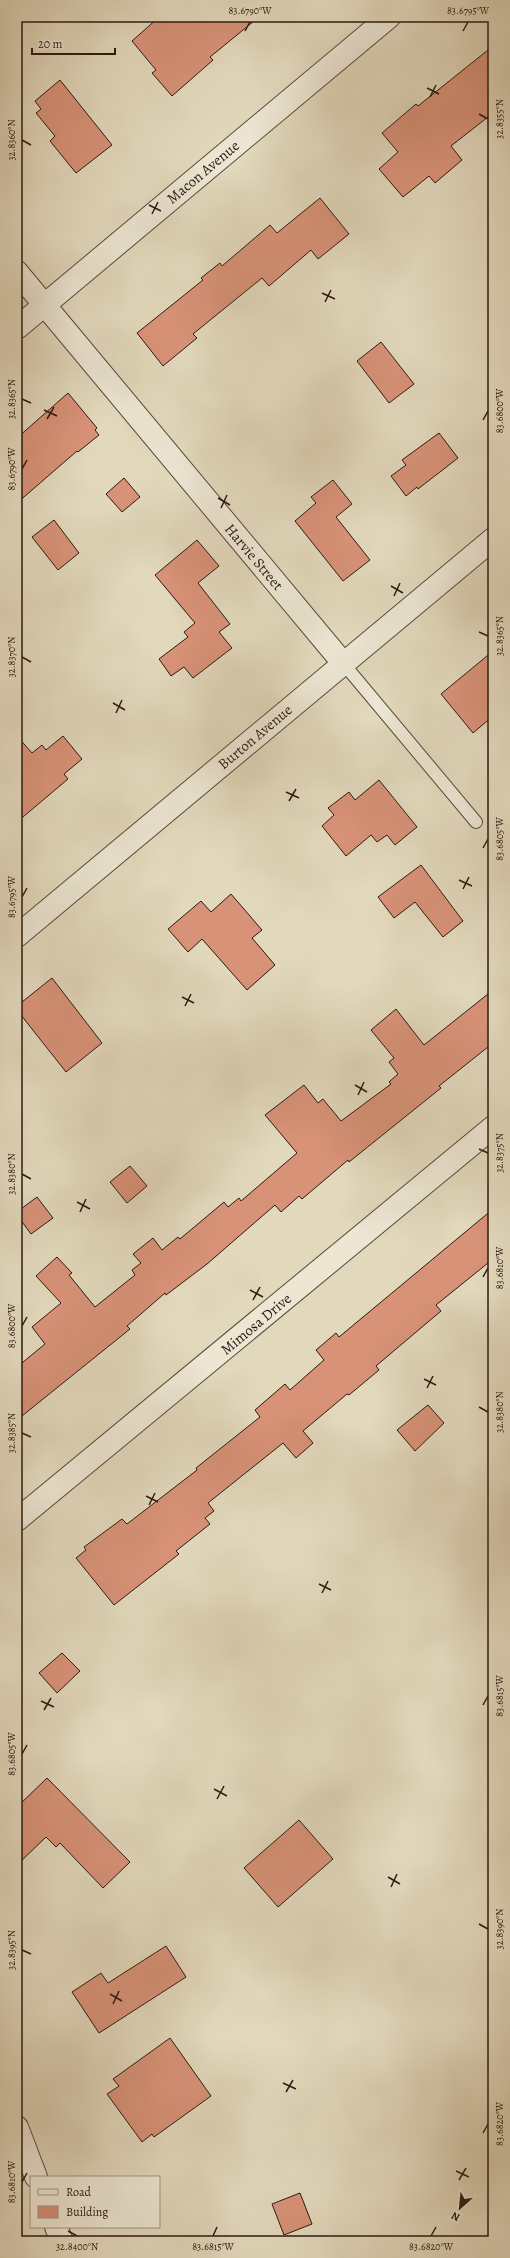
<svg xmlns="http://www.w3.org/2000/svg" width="510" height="2258" font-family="Alegreya,serif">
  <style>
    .building { fill: #d89278; stroke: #2c1911 }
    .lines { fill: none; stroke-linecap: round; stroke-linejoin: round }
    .service-casing { stroke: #5a493c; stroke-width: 14 }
    .minor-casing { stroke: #5a493c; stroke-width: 24 }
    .tertiary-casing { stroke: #5a493c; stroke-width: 24 }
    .service { stroke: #ece6d3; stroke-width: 12 }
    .minor { stroke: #ece6d3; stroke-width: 22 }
    .tertiary { stroke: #ece6d3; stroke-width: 22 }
    .ticks { fill: none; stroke: #2c1911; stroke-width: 1.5 }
    .labels { text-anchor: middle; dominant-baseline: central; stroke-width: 3; stroke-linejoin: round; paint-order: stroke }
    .street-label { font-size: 15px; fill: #2c1911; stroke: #ece6d3 }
    .neatline { fill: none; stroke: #2c1911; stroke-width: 1.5 }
    .ticks-label { font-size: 10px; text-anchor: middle; fill: #2c1911 }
  </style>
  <rect width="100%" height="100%" fill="#e2d8bc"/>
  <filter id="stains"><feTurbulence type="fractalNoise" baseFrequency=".005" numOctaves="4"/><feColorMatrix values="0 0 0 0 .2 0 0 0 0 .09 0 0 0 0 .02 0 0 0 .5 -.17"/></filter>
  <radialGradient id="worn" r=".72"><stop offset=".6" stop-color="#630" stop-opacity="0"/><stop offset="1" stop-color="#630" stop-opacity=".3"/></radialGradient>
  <g class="building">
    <path d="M159,17H259L210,57L213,60L172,96L152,73L156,70L132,41Z"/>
    <path d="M493,46V113L451,146L462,160L435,183L429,176L403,197L379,169L398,152L382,133L416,104L418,106Z"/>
    <path d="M60,80L112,145L76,173L50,141L55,136L36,113L41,109L35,101Z"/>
    <path d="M320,198L349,234L318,259L311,250L269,286L262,278L193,334L197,338L163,366L137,333L203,280L201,278L220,263L222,266L270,225L277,233Z"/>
    <path d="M381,342L414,384L389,403L357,361Z"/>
    <path d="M68,393L97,428L95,430L99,435L78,452L77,451L17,503V438Z"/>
    <path d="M439,433L458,458L418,489L417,487L406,496L391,476L406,465L402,460Z"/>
    <path d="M124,478L140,497L122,512L106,494Z"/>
    <path d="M333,480L352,504L336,517L370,560L343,581L295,521L316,503L311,497Z"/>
    <path d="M54,520L79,553L58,570L32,537Z"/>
    <path d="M197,540L219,566L198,583L230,624L219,632L232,648L193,678L184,667L171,676L159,659L188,637L184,632L195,623L155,575Z"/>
    <path d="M493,651V716L473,733L441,694Z"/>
    <path d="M17,736L32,753L42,745L46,750L63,736L82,759L64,774L68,779L17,822Z"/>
    <path d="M379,780L417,827L395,845L387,835L377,842L371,835L346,856L322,826L334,815L328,808L349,792L355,800Z"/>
    <path d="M421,865L463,921L443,937L415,902L394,918L378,897Z"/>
    <path d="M231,894L262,930L252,938L275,965L247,990L202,939L188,952L168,929L201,901L211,912Z"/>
    <path d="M52,978L102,1043L66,1072L17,1010V1006Z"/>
    <path d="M493,990V1043L439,1086L441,1088L349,1162L348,1160L302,1199L299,1196L281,1212L275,1205L207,1264L166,1295L165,1293L127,1326L130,1329L17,1420V1367L45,1344L32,1327L61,1303L36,1276L57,1257L72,1273L69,1275L95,1307L135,1275L132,1270L141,1263L133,1254L153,1238L162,1250L178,1237L180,1239L224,1202L228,1207L239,1198L241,1201L297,1153L265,1115L304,1085L318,1103L323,1099L341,1121L391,1084L389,1082L398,1074L389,1062L394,1058L371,1030L396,1009L424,1045Z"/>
    <path d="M130,1166L147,1186L127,1203L110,1182Z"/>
    <path d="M37,1197L53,1218L31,1234L17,1215V1212Z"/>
    <path d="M493,1209V1259L436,1305L441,1311L376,1366L379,1370L349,1395L347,1394L303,1431L313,1443L296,1458L283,1443L208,1503L214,1511L205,1518L210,1524L176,1551L179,1554L114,1605L76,1558L86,1550L84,1547L122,1519L127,1524L197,1470L196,1468L260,1417L255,1410L285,1384L290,1390L324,1360L316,1350L336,1333L339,1337Z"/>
    <path d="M428,1405L444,1423L415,1451L397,1430Z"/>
    <path d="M62,1653L80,1671L57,1693L39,1673Z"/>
    <path d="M47,1778L130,1862L103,1888L60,1843L56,1847L46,1837L17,1865V1807Z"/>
    <path d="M299,1820L333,1859L278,1907L244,1868Z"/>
    <path d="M166,1946L186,1977L99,2033L72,1992L101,1973L108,1983Z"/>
    <path d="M170,2038L211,2096L154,2137L152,2134L142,2142L107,2094L119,2086L113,2079Z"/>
    <path d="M300,2193L312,2224L284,2235L272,2204Z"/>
  </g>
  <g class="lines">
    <defs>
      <path id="service" d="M343,663L476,822"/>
      <g id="minor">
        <path d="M17,272L343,663"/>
        <path d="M17,328L389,17"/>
        <path d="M17,936L493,539"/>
        <path d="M17,1520L493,1127"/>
      </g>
      <g id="tertiary">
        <path d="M17,2127L36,2177"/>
        <path d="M56,2227L62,2241"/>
      </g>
    </defs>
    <use href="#service" class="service-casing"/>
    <use href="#minor" class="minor-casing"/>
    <use href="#tertiary" class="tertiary-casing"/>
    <use href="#service" class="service"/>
    <use href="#minor" class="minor"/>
    <use href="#tertiary" class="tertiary"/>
  </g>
  <path class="ticks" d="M245,31L250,22M463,31L468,22M427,88L439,94M430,97L436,85M479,114L488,119M22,140L31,145M149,205L161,211M152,214L158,202M322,293L335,299M325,302L331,290M22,399L31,403M44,410L57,416M47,419L54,407M483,420L488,411M22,469L27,460M218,498L230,505M221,508L227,495M391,586L403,593M394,596L400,583M479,632L488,636M22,657L31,662M113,703L125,710M116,713L122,700M286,792L299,798M289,801L296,789M483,848L488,839M459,880L472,886M463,889L469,877M22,897L27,888M182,997L194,1003M185,1006L191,994M355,1085L367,1092M358,1095L364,1082M479,1149L488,1153M22,1174L31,1179M77,1202L90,1209M80,1212L86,1199M483,1277L488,1268M250,1290L263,1297M253,1300L260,1287M22,1326L27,1317M424,1379L436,1385M427,1388L433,1376M479,1407L488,1412M22,1433L31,1437M146,1496L158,1502M149,1505L155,1493M319,1584L331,1590M322,1593L328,1581M41,1701L54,1707M483,1705L488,1696M44,1710L51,1698M22,1754L27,1745M214,1789L227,1796M217,1799L224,1786M388,1877L400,1884M391,1887L397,1874M479,1924L488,1929M22,1950L31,1954M110,1994L122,2001M113,2004L119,1991M283,2083L296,2089M286,2092L293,2080M483,2133L488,2124M456,2171L469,2177M459,2180L466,2168M22,2182L27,2173M68,2231L77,2236M213,2236L217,2227M431,2236L436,2227"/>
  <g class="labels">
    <g class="street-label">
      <text transform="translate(203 172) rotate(-40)">Macon Avenue</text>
      <text transform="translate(254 557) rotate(50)">Harvie Street</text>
      <text transform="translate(255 737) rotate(-40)">Burton Avenue</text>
      <text transform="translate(256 1324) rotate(-40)">Mimosa Drive</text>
    </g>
  </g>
  <rect width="510" height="2258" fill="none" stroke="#e2d8bc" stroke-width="44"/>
  <rect x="30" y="2176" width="130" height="52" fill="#ece6d3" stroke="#9f9485"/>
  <rect x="38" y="2189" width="20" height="6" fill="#ece6d3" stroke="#9f9485"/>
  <text x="66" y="2196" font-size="12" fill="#2c1911">Road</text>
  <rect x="38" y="2206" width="20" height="12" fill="#d89278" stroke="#9f9485"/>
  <text x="66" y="2216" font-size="12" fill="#2c1911">Building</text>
  <g transform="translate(460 2208) rotate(207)" stroke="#ece6d3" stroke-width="3" paint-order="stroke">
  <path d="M0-3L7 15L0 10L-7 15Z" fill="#2c1911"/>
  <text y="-6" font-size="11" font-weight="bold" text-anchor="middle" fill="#2c1911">N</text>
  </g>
  <path d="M32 48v6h83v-6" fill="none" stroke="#2c1911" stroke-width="2"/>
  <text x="38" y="48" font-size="12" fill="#2c1911" stroke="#ece6d3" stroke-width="3" paint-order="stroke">20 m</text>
  <rect x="22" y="22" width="466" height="2214" class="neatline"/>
  <g class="ticks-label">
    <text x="250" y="14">83.6790°W</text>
    <text x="468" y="14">83.6795°W</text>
    <text transform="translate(499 119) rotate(-90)" y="4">32.8355°N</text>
    <text transform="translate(11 140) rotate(-90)" y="4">32.8360°N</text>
    <text transform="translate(11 399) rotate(-90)" y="4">32.8365°N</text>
    <text transform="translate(499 411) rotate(-90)" y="4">83.6800°W</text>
    <text transform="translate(11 469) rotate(-90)" y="4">83.6790°W</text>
    <text transform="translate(499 636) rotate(-90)" y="4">32.8365°N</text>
    <text transform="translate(11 657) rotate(-90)" y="4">32.8370°N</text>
    <text transform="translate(499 839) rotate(-90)" y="4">83.6805°W</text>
    <text transform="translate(11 897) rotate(-90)" y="4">83.6795°W</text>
    <text transform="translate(499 1153) rotate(-90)" y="4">32.8375°N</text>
    <text transform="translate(11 1174) rotate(-90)" y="4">32.8380°N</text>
    <text transform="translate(499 1268) rotate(-90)" y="4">83.6810°W</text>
    <text transform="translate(11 1326) rotate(-90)" y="4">83.6800°W</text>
    <text transform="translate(499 1412) rotate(-90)" y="4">32.8380°N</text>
    <text transform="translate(11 1433) rotate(-90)" y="4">32.8385°N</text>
    <text transform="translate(499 1696) rotate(-90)" y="4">83.6815°W</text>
    <text transform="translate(11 1754) rotate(-90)" y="4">83.6805°W</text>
    <text transform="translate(499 1929) rotate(-90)" y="4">32.8390°N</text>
    <text transform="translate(11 1950) rotate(-90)" y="4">32.8395°N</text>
    <text transform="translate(499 2124) rotate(-90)" y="4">83.6820°W</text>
    <text transform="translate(11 2182) rotate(-90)" y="4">83.6810°W</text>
    <text x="77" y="2250">32.8400°N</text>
    <text x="213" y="2250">83.6815°W</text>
    <text x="431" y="2250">83.6820°W</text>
  </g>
  <rect width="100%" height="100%" filter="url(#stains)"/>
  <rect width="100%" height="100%" fill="url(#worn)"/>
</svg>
